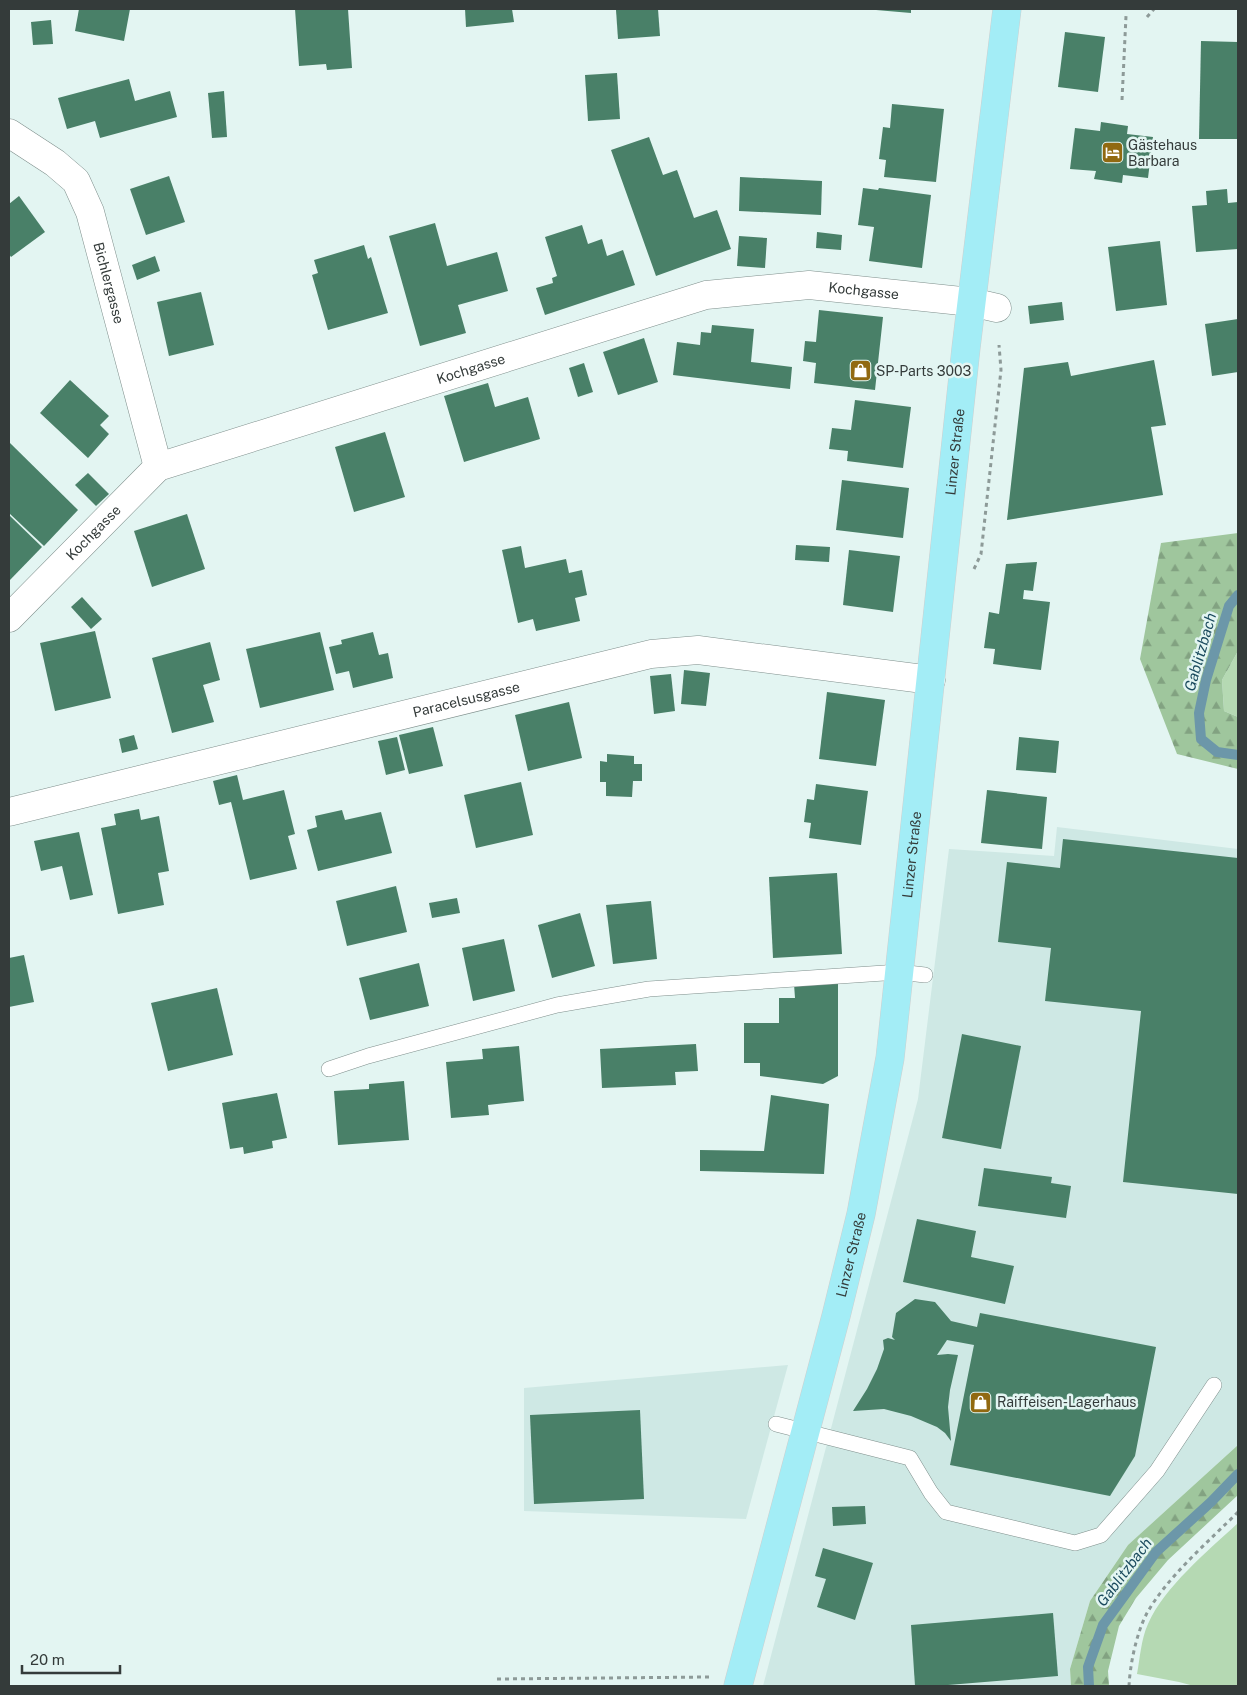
<svg xmlns="http://www.w3.org/2000/svg" width="1247" height="1695" font-family="'Public Sans',sans-serif">
  <style>
    .built { fill: #cee8e4 }
    .green { fill: #b5d9b3 }
    .forest { fill: url(#forest-firs) }
    .lines { fill: none; stroke-linecap: round; stroke-linejoin: round }
    .stream { stroke: #6c97a9; stroke-width: 10 }
    .building { fill: #498068 }
    .service-casing { stroke: #7f8f8c; stroke-width: 16 }
    .minor-casing { stroke: #7f8f8c; stroke-width: 29 }
    .primary-casing { stroke: #ced0d0; stroke-width: 29 }
    .path { stroke: #8d9a98; stroke-width: 3; stroke-dasharray: 4 4; stroke-linecap: butt }
    .service { stroke: #fff; stroke-width: 15 }
    .minor { stroke: #fff; stroke-width: 28 }
    .primary { stroke: #a3edf6; stroke-width: 28 }
    .labels { text-anchor: middle; dominant-baseline: central; stroke-width: 5; stroke-linejoin: round; paint-order: stroke }
    .poi-label { font-size: 14px; fill: #343b3a; stroke: #e3f5f2; text-anchor: start }
    .street-label { font-size: 14px; fill: #343b3a; stroke: #e3f5f2 }
    .water-label { font-size: 15px; font-style: italic; fill: #1a4a5d; stroke: #e3f5f2 }
  </style>
  <defs>
    <pattern id="forest-firs" width="22" height="20" patternUnits="userSpaceOnUse" patternTransform="scale(1.25)"><rect width="22" height="20" fill="#9fc69d"/><path d="M5 1l3.5 6h-7zM16 11l3.5 6h-7z" fill="#82a281"/></pattern>
  </defs>
  <rect width="100%" height="100%" fill="#e3f5f2"/>
  <g class="built">
    <path d="M1057,827L1238,849V1445L1128,1545L1090,1601L1070,1669L1071,1686H763L918,1099L949,849L1054,856Z"/>
    <path d="M788,1365L746,1519L524,1511V1388Z"/>
  </g>
  <g class="green">
    <path d="M1238,651V717L1224,711L1222,680Z"/>
    <path d="M1238,1523V1686H1194L1179,1682L1137,1674C1140,1658 1141,1639 1148,1624C1164,1587 1209,1550 1238,1523Z"/>
  </g>
  <g class="forest">
    <path d="M1238,533V651L1222,680L1224,711L1238,717V769L1177,754L1140,659L1161,543Z"/>
    <path d="M1238,1445V1495L1168,1560L1136,1598L1119,1626L1108,1671L1109,1686H1071L1070,1669L1090,1601L1128,1545Z"/>
  </g>
  <g class="lines">
    <g class="stream">
      <path d="M1238,595L1229,606L1206,680L1199,713L1201,739L1217,752L1238,755"/>
      <path d="M1089,1686L1088,1667L1103,1625L1156,1552L1211,1502L1238,1474"/>
    </g>
  </g>
  <g class="building">
    <path d="M79,9H130L124,41L75,31Z"/>
    <path d="M295,9H348L352,68L327,70L326,64L299,66Z"/>
    <path d="M465,9H512L514,22L466,27Z"/>
    <path d="M627,9H658L660,36L618,39L616,10Z"/>
    <path d="M876,9H911V13L876,10Z"/>
    <path d="M51,20L53,44L33,45L31,22Z"/>
    <path d="M1065,32L1105,37L1098,92L1058,87Z"/>
    <path d="M1201,41L1238,42V139H1199Z"/>
    <path d="M617,73L620,119L588,121L585,75Z"/>
    <path d="M129,79L135,101L170,91L177,117L100,138L95,121L67,129L58,98Z"/>
    <path d="M224,91L227,137L212,138L208,93Z"/>
    <path d="M892,104L944,109L936,182L884,177L886,160L879,159L883,127L890,128Z"/>
    <path d="M1101,122L1128,126L1127,134L1153,137L1148,178L1123,175L1122,183L1094,179L1096,171L1070,169L1075,128L1100,131Z"/>
    <path d="M649,137L663,175L677,170L694,218L717,210L731,249L656,276L611,150Z"/>
    <path d="M169,176L185,222L146,235L130,189Z"/>
    <path d="M740,177L822,181L821,215L739,211Z"/>
    <path d="M863,188L878,190L879,188L931,195L922,268L869,261L874,227L858,225Z"/>
    <path d="M1227,189L1228,203L1238,202V249L1196,252L1192,206L1207,205L1206,191Z"/>
    <path d="M19,196L45,232L11,257L9,254V204Z"/>
    <path d="M435,223L447,266L497,252L508,291L458,305L466,333L420,346L389,236Z"/>
    <path d="M582,225L588,244L602,239L607,256L623,250L635,285L545,315L536,288L553,283L552,278L557,276L545,237Z"/>
    <path d="M817,232L842,235L841,250L816,248Z"/>
    <path d="M739,236L767,238L765,268L737,266Z"/>
    <path d="M1160,241L1167,305L1116,311L1108,247Z"/>
    <path d="M364,245L368,259L371,257L388,313L328,330L312,275L318,273L314,260Z"/>
    <path d="M155,256L160,271L137,280L132,265Z"/>
    <path d="M201,292L214,345L169,356L157,302Z"/>
    <path d="M1062,302L1064,320L1030,324L1028,306Z"/>
    <path d="M819,310L883,317L875,390L814,383L816,363L803,361L805,341L816,342Z"/>
    <path d="M1238,319V372L1212,376L1205,324Z"/>
    <path d="M712,325L754,329L751,362L792,367L790,389L673,375L677,342L700,345L701,332L711,333Z"/>
    <path d="M644,338L658,382L618,395L603,352Z"/>
    <path d="M1154,360L1166,425L1151,427L1163,495L1007,520L1024,368L1068,362L1071,376Z"/>
    <path d="M584,363L593,392L578,397L569,368Z"/>
    <path d="M70,380L109,416L100,425L109,434L88,458L40,413Z"/>
    <path d="M488,383L495,407L528,397L540,439L464,462L444,396Z"/>
    <path d="M855,400L911,407L903,468L847,461L848,451L829,449L832,428L851,430Z"/>
    <path d="M385,432L405,497L354,512L335,447Z"/>
    <path d="M9,442L78,510L44,546L9,513Z"/>
    <path d="M88,473L109,494L96,506L75,485Z"/>
    <path d="M842,480L909,488L903,538L836,530Z"/>
    <path d="M187,514L205,569L152,587L134,531Z"/>
    <path d="M9,515L42,547L9,581Z"/>
    <path d="M796,545L830,547L829,562L795,560Z"/>
    <path d="M521,546L525,568L566,559L569,573L582,570L587,595L575,598L580,621L536,631L533,619L518,623L502,550Z"/>
    <path d="M849,550L900,556L893,612L843,605Z"/>
    <path d="M1037,562L1033,591L1024,590L1023,599L1050,602L1041,670L993,664L995,649L984,648L989,612L999,614L1006,564Z"/>
    <path d="M82,597L102,619L91,629L71,607Z"/>
    <path d="M95,631L111,698L55,711L40,643Z"/>
    <path d="M320,632L334,690L260,708L246,649Z"/>
    <path d="M373,632L379,655L388,653L393,678L353,688L349,671L336,674L329,647L342,644L341,640Z"/>
    <path d="M210,642L220,680L203,685L214,722L172,733L152,658Z"/>
    <path d="M684,670L710,673L706,706L681,704Z"/>
    <path d="M671,674L675,711L654,714L650,676Z"/>
    <path d="M827,692L885,700L876,766L819,759Z"/>
    <path d="M569,702L582,758L528,771L515,715Z"/>
    <path d="M433,727L443,766L409,774L399,735Z"/>
    <path d="M134,735L138,749L122,753L119,739Z"/>
    <path d="M397,737L405,770L386,775L378,741Z"/>
    <path d="M1019,737L1059,741L1056,773L1016,770Z"/>
    <path d="M607,754L634,756V764H642V781H633L632,797L606,796V782H600V761L607,762Z"/>
    <path d="M237,775L243,800L284,790L295,834L288,836L297,869L250,880L231,802L219,805L213,781Z"/>
    <path d="M521,782L533,835L476,848L464,795Z"/>
    <path d="M816,784L868,791L861,845L809,838L811,823L804,822L807,799L814,800Z"/>
    <path d="M987,790L1047,797L1042,849L981,843Z"/>
    <path d="M139,809L141,820L159,816L169,871L158,873L164,905L118,914L101,828L116,825L114,814Z"/>
    <path d="M342,810L345,820L381,812L392,853L318,871L307,830L317,827L315,816Z"/>
    <path d="M79,832L93,895L70,900L62,866L41,871L34,841Z"/>
    <path d="M1063,839L1238,858V1194L1123,1182L1141,1011L1045,1001L1051,948L998,942L1007,862L1060,868Z"/>
    <path d="M837,873L842,954L773,958L769,877Z"/>
    <path d="M396,886L407,932L347,946L336,901Z"/>
    <path d="M457,898L460,913L432,918L429,903Z"/>
    <path d="M651,901L657,959L613,964L606,905Z"/>
    <path d="M580,913L595,966L552,978L538,925Z"/>
    <path d="M504,939L515,991L473,1001L462,948Z"/>
    <path d="M24,955L34,1002L9,1007V958Z"/>
    <path d="M419,963L429,1006L370,1020L359,978Z"/>
    <path d="M794,984H838V1076L823,1084L760,1076V1063H744V1023H779V998H795Z"/>
    <path d="M217,988L233,1055L168,1071L151,1003Z"/>
    <path d="M962,1034L1021,1046L1001,1149L942,1138Z"/>
    <path d="M696,1044L698,1071L675,1072L676,1085L602,1088L600,1049Z"/>
    <path d="M519,1046L524,1101L488,1105L489,1115L451,1118L446,1062L483,1059L482,1049Z"/>
    <path d="M404,1081L409,1140L338,1145L334,1091L369,1089V1084Z"/>
    <path d="M277,1093L287,1138L272,1141L273,1148L244,1154L243,1147L230,1149L222,1103Z"/>
    <path d="M771,1095L829,1104L824,1174L700,1171V1150L764,1151Z"/>
    <path d="M984,1168L1052,1177L1051,1183L1071,1186L1066,1218L978,1206Z"/>
    <path d="M917,1219L976,1231L971,1257L1014,1266L1005,1304L903,1282Z"/>
    <path d="M915,1299L935,1302L951,1321L977,1327L980,1313L1156,1347L1135,1456L1110,1496L950,1465L974,1345L947,1340L937,1355L948,1354L958,1355L950,1390L948,1407L951,1441L945,1433L937,1427L911,1416L884,1409L853,1411L867,1389L877,1369L884,1349L883,1340L888,1338L895,1340L892,1337L896,1313Z"/>
    <path d="M640,1410L644,1499L534,1504L530,1415Z"/>
    <path d="M865,1506L866,1524L833,1526L832,1507Z"/>
    <path d="M823,1548L873,1563L855,1620L817,1607L826,1579L815,1576Z"/>
    <path d="M1053,1613L1058,1676L936,1686H915L911,1625Z"/>
  </g>
  <g class="lines">
    <defs>
      <g id="service">
        <path d="M329,1069L368,1056L557,1005L649,989L899,972L925,975"/>
        <path d="M776,1424L910,1458L931,1493L946,1512L1075,1543L1101,1535L1157,1471L1214,1385"/>
      </g>
      <g id="minor">
        <path id="s1" d="M9,133L55,163L76,181L90,212L158,467"/>
        <path id="s2" d="M9,618L158,467L706,295L809,285L971,302L997,308"/>
        <path id="s3" d="M9,812L651,654L698,650L931,680"/>
      </g>
      <g id="primary">
        <path id="s4" d="M738,1686L836,1316L861,1214L890,1058L966,348L1007,9"/>
      </g>
    </defs>
    <use href="#service" class="service-casing"/>
    <use href="#minor" class="minor-casing"/>
    <use href="#primary" class="primary-casing"/>
    <g class="path">
      <path d="M1147,17L1154,9"/>
      <path d="M1122,100L1126,16"/>
      <path d="M974,569L981,554L1001,370L999,345"/>
      <path d="M497,1679L709,1677"/>
      <path d="M1129,1686C1130,1665 1136,1635 1146,1615C1165,1579 1209,1541 1238,1512"/>
    </g>
    <use href="#service" class="service"/>
    <use href="#minor" class="minor"/>
    <use href="#primary" class="primary"/>
  </g>
  <defs>
    <symbol id="hotel-square" viewBox="-11 -11 22 22"><rect x="-9" y="-9" width="18" height="18" rx="4" fill="#916911" stroke="#e3f5f2"/><path d="M-6-4.5h1.5V1H6V5H4.5V3h-9V5H-6ZM-4 0a1.8 1.8 0 1 1 3.6 0ZM.5 0V-2.5h3Q6-2.5 6 0Z" fill="#fff"/></symbol>
    <symbol id="shop-square" viewBox="-11 -11 22 22"><rect x="-9" y="-9" width="18" height="18" rx="4" fill="#916911" stroke="#e3f5f2"/><path d="M-5-2.5h2.3a2.7 3.5 0 0 1 5.4 0H5L5.5 6h-11ZM-1.5-2.5h3a1.5 2.3 0 0 0-3 0Z" fill="#fff"/></symbol>
  </defs>
  <g fill-rule="evenodd">
    <use href="#hotel-square" x="1100" y="140" width="25" height="25"/>
    <use href="#shop-square" x="848" y="358" width="25" height="25"/>
    <use href="#shop-square" x="968" y="1390" width="25" height="25"/>
  </g>
  <g class="labels">
    <g class="poi-label">
      <text x="1128" y="145">Gästehaus<tspan x="1128" dy="16">Barbara</tspan></text>
      <text x="876" y="371">SP-Parts 3003</text>
      <text x="997" y="1402">Raiffeisen-Lagerhaus</text>
    </g>
    <g class="street-label">
      <text stroke="none"><textPath href="#s1" startOffset="190">Bichlergasse</textPath></text>
      <text stroke="none"><textPath href="#s2" startOffset="945">Kochgasse</textPath></text>
      <text stroke="none"><textPath href="#s2" startOffset="540">Kochgasse</textPath></text>
      <text stroke="none"><textPath href="#s4" startOffset="1256">Linzer Straße</textPath></text>
      <text stroke="none"><textPath href="#s2" startOffset="120">Kochgasse</textPath></text>
      <text stroke="none"><textPath href="#s3" startOffset="471">Paracelsusgasse</textPath></text>
      <text stroke="none"><textPath href="#s4" startOffset="851">Linzer Straße</textPath></text>
      <text stroke="none"><textPath href="#s4" startOffset="446">Linzer Straße</textPath></text>
    </g>
    <g class="water-label">
      <text transform="translate(1200 652) rotate(-74)">Gablitzbach</text>
      <text transform="translate(1124 1572) rotate(-53)">Gablitzbach</text>
    </g>
  </g>
  <rect width="1247" height="1695" fill="none" stroke="#343b3a" stroke-width="20"/>
  <path d="M22 1665v8h98v-8" fill="none" stroke="#343b3a" stroke-width="2.5"/>
  <text x="30" y="1665" font-size="15" fill="#343b3a" stroke="#e3f5f2" stroke-width="4" paint-order="stroke">20 m</text>
</svg>
